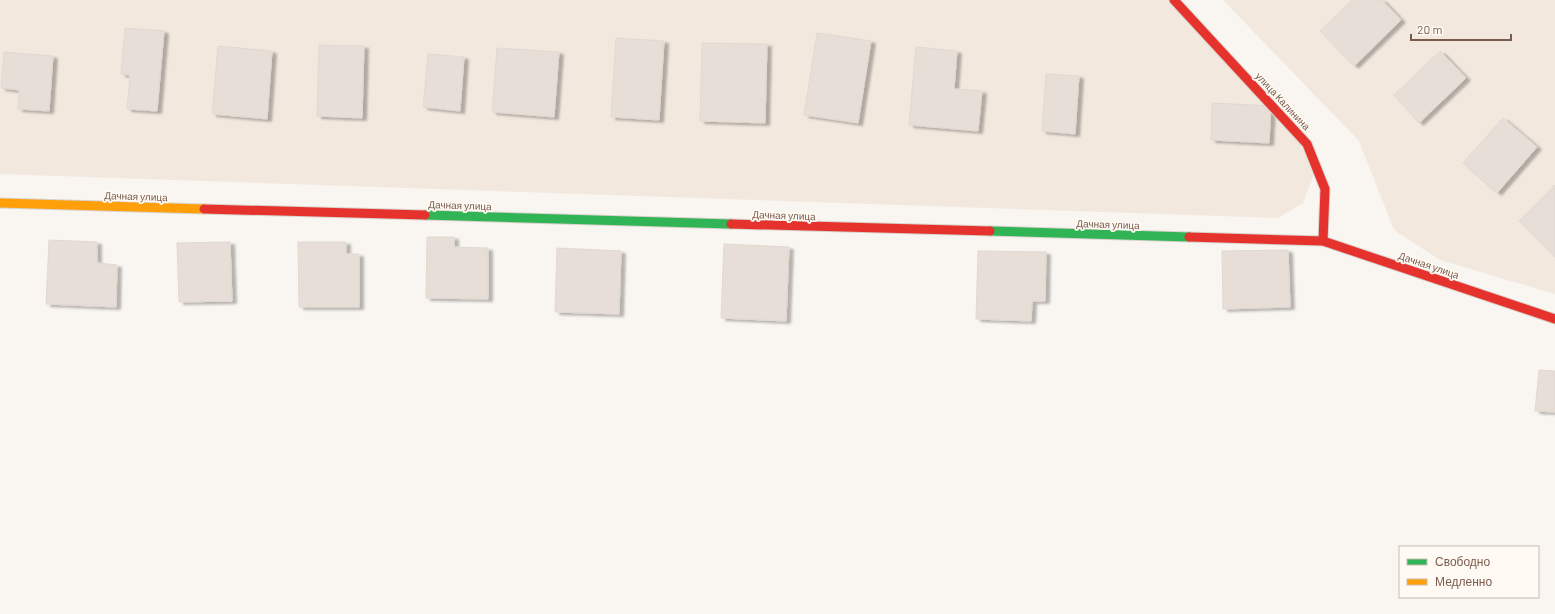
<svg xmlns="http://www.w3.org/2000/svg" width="1555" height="614" font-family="Barlow,sans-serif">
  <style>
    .residential { fill: #f2e8de }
    .building { fill: #e6ded7; stroke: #e2d8d2; filter: url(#shadow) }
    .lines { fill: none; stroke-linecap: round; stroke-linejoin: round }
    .fast-casing { stroke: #d9d2cb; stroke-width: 11 }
    .slow-casing { stroke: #d9d2cb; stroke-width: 11 }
    .jam-casing { stroke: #d9d2cb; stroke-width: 11 }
    .fast { stroke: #30b455; stroke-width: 9 }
    .slow { stroke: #ff9f0a; stroke-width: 9 }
    .jam { stroke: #e5322d; stroke-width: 9 }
    .labels { text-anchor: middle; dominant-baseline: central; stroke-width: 3.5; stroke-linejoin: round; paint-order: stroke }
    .street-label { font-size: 10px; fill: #7a5c4d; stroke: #fffaf3 }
  </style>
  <defs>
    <filter id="shadow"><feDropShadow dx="4.5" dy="2.5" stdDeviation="1" flood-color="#0004"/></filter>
  </defs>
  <rect width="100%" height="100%" fill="#f9f5f0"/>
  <g class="residential">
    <path d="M0,0H1174L1289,118L1314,174L1303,203L1278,218L0,174Z"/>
    <path d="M1223,0H1555V294L1440,260L1394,230L1359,141Z"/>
  </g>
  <g class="building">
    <path d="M1352,0H1382L1401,20L1354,66L1320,31Z"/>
    <path d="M125,28L164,31L157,111L127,109L130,75L121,74Z"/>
    <path d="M817,33L871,41L858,123L804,115Z"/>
    <path d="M616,38L664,41L659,120L611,117Z"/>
    <path d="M702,43L767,44L765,123L700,121Z"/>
    <path d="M319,45L364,46L362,118L317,116Z"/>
    <path d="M218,46L272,51L267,119L212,114Z"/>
    <path d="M916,47L957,51L954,89L982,91L978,131L909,125Z"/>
    <path d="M497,48L559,52L554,117L492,112Z"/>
    <path d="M1440,51L1466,78L1419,123L1394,95Z"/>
    <path d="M4,52L53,56L49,111L18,109L19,90L1,88Z"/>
    <path d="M428,54L464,57L460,111L423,107Z"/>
    <path d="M1046,74L1079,76L1075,134L1042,131Z"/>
    <path d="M1212,103L1271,106L1269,143L1211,140Z"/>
    <path d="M1503,118L1537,147L1497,193L1463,163Z"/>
    <path d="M1555,185V257L1519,221Z"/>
    <path d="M427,237H454V247L488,248V299L426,298Z"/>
    <path d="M49,240L97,242V263L117,265L116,307L46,304Z"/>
    <path d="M230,242L232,301L179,302L177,243Z"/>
    <path d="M298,242H346V254H359V307H299Z"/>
    <path d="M724,244L789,247L786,321L721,318Z"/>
    <path d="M557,248L621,251L619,314L555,312Z"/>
    <path d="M1288,250L1290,307L1223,309L1222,251Z"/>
    <path d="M978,251L1046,252L1045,301H1032L1031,321L976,319Z"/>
    <path d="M1539,370L1555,371V412L1535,411Z"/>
  </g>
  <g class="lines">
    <defs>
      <g id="fast">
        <path d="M425,215L731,224"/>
        <path d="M990,231L1189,237"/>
      </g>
      <path id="slow" d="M0,203L204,209"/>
      <g id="jam">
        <path d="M1174,0L1307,144L1325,189L1323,241"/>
        <path d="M204,209L425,215"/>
        <path d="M731,224L990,231"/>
        <path d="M1189,237L1323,241L1555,319"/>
      </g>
    </defs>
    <use href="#fast" class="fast-casing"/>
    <use href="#slow" class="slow-casing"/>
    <use href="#jam" class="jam-casing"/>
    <use href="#fast" class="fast"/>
    <use href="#slow" class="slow"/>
    <use href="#jam" class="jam"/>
  </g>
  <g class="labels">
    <g class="street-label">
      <text transform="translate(1283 101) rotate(47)">улица Калинина</text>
      <text transform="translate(136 196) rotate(2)">Дачная улица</text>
      <text transform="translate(460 205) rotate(2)">Дачная улица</text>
      <text transform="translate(784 215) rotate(2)">Дачная улица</text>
      <text transform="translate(1108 224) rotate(2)">Дачная улица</text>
      <text transform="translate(1429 265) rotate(19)">Дачная улица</text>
    </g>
  </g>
  <rect x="1399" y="546" width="140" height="52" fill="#fffaf3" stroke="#cabbb1"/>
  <rect x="1407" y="559" width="20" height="6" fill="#30b455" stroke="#cabbb1"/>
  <text x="1435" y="566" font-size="12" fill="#7a5c4d">Свободно</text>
  <rect x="1407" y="579" width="20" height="6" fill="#ff9f0a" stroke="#cabbb1"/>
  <text x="1435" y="586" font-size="12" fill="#7a5c4d">Медленно</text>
  <path d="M1411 34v6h100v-6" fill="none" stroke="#7a5c4d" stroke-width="2"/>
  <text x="1417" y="34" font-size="12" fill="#7a5c4d" stroke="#fffaf3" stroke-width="3" paint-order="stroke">20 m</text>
</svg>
